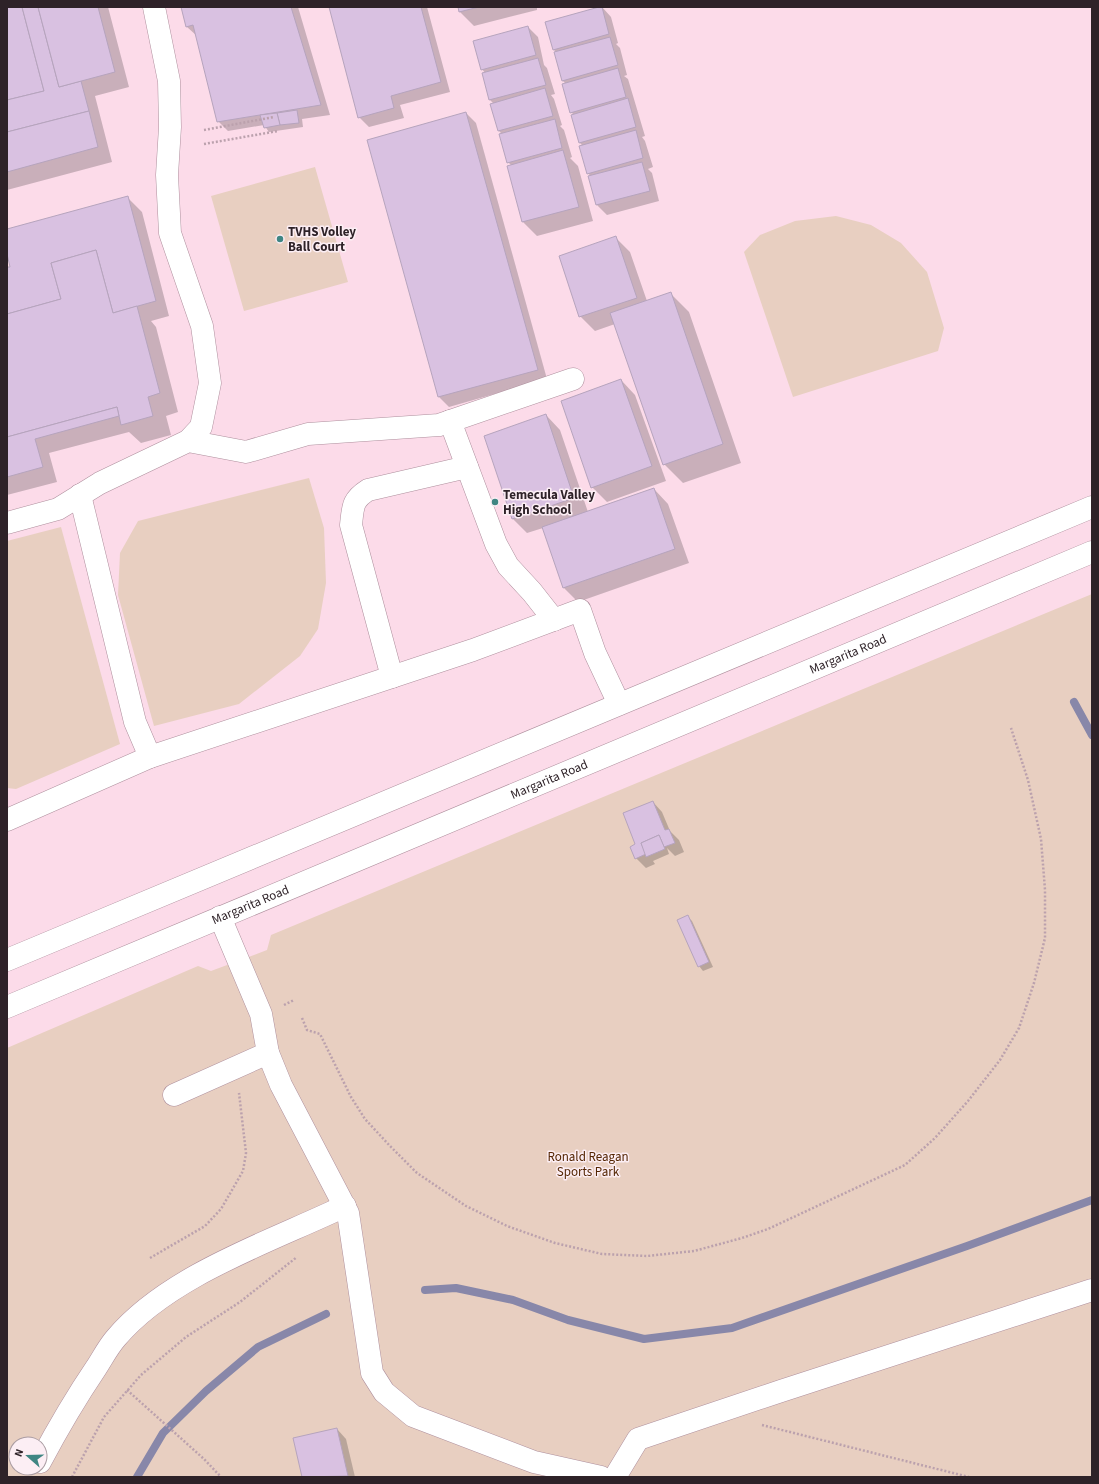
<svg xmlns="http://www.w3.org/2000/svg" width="1099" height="1484" font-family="'Source Sans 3',sans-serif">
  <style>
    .green { fill: #e8cfc1; fill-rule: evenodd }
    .shadow { fill: #0003 }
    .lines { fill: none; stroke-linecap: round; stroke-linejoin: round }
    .stream { stroke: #8887a9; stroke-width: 8 }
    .building { fill: #d9c1e1; stroke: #b6a4bd }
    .minor-casing { stroke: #ae8f9d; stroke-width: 23 }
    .major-casing { stroke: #ae8f9d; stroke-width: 23 }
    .path { stroke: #bba1ad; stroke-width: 2.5; stroke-dasharray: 2 2; stroke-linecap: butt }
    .minor { stroke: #fff; stroke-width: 22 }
    .major { stroke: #fff; stroke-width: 22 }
    .poi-dot { fill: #3f8683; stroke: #fceef4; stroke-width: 1.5 }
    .labels { text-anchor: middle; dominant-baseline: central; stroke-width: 3; stroke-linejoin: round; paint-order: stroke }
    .poi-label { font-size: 13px; font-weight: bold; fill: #2e2228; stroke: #fceef4; text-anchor: start }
    .street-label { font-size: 13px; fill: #2e2228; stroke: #fceef4 }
    .park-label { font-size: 13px; fill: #542603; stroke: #fceef4 }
  </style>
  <rect width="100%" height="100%" fill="#fcdbe9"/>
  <g class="green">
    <path d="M315,167L348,282L244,311L211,196Z"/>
    <path d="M836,216L871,225L901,243L927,272L944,328L938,351L793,397L744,252L760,235L795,221Z"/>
    <path d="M309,478L324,528L326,583L318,629L300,656L239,704L154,726L118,595L120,553L138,521Z"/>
    <path d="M61,527L120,744L16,789L7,788V541Z"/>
    <path d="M1092,594V1477H7V1048L198,966L211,971L267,950L271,935ZM16,1444H40V1468H16Z"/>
  </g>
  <g class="shadow">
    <path d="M7,7H108L129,87L95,96L112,162L7,190Z"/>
    <path d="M182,7H298L330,115L302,119L303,127L269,132L264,125L228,131L218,121L197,36L187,27Z"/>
    <path d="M330,7H427L450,92L400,105L404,118L369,127L359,117Z"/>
    <path d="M459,7H537V10L474,26L460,12Z"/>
    <path d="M602,7L611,17L618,43L616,44L620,48L627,75L624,76L628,79L645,136L642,137L645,141L653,167L648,169L652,173L659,201L607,215L597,205L590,177H591L588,173L583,146L580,143L572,116L574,115L571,112L566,84L563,81L557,53L553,49Z"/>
    <path d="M528,27L538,37L544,65L547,68L555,94L551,95L554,99L562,125L560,126L564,130L572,157L570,158L578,166L593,221L537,236L523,222L511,165L508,162L502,134L499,131L492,104H494L490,100L483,74L485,73L482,69Z"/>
    <path d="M466,113L476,123L547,379L449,407L439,397L368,140Z"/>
    <path d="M127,197L142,212L169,316L151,321L156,327L178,412L166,416L171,435L141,443L129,432L49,453L57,482L7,495V268L11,267L7,250V230Z"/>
    <path d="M616,238L630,252L647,301L670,293L689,312L741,463L683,483L664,464L615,324L595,331L580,316Z"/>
    <path d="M621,380L635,395L666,481L607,502L592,487Z"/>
    <path d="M546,415L560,430L588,512L654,489L668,504L689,563L578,602L564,588L543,528L527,533L513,519L485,436Z"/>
    <path d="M653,802L662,812L670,831L679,840L684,852L675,856L667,848L669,854L653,861L655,864L646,868L636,858L637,845Z"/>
    <path d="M687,916L692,921L713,967L703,971L699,966Z"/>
    <path d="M337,1429L346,1439L355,1477H303L294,1439Z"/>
  </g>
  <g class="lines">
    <g class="stream">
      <path d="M1074,702L1092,735"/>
      <path d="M425,1290L456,1288L513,1300L568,1320L644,1339L732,1328L967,1246L1092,1200"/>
      <path d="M137,1477L163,1433L206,1391L258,1347L326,1314"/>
    </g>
  </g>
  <g class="building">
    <path d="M7,7H22L44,91L7,100Z"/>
    <path d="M22,7H38L59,87L81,81L89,111L7,132V100L44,91Z"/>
    <path d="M38,7H98L115,72L59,87Z"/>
    <path d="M181,7H291L321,105L217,122L193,25L186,27Z"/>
    <path d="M329,7H421L441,82L391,96L394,108L358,118Z"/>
    <path d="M458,7H479L459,12Z"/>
    <path d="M599,7H602L609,34L553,50L545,22Z"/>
    <path d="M528,26L536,55L481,70L473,41Z"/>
    <path d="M610,37L618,65L562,81L554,52Z"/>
    <path d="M538,58L546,85L489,100L482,73Z"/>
    <path d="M618,68L626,97L570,113L562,84Z"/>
    <path d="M545,88L553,116L498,131L490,104Z"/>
    <path d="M628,98L636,127L579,143L571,115Z"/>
    <path d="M297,110L299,123L280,125L277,113Z"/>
    <path d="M89,111L98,147L7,172V132Z"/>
    <path d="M466,112L538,370L438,397L367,140Z"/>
    <path d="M277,113L280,125L264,128L260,115Z"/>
    <path d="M555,119L562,148L507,163L499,134Z"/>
    <path d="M636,130L643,158L587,174L579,146Z"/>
    <path d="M563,150L579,207L522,222L507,166Z"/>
    <path d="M642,162L650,191L596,205L588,176Z"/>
    <path d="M128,196L156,301L113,313L96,250L51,263L61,299L7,314V267H10L7,254V229Z"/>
    <path d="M616,236L637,298L579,317L559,256Z"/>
    <path d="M96,250L113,313L137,306L160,393L148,397L153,416L121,425L117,407L7,437V314L61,299L51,263Z"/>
    <path d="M671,292L723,444L663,465L610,313Z"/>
    <path d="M621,379L652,466L591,488L561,401Z"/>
    <path d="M117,407L119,416L35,439L43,467L7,477V437Z"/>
    <path d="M546,414L574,498L512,519L484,436Z"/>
    <path d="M654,488L675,549L563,588L542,527Z"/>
    <path d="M653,801L665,830L669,829L675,843L664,847L659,835L641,843L646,854L635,859L630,847L635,844L623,813Z"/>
    <path d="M659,835L665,849L646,857L641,843Z"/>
    <path d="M688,915L709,962L698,967L677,920Z"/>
    <path d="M337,1428L348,1476L302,1477L293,1438Z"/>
  </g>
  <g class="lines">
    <defs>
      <g id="minor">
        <path d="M154,7L169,81L170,127L167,175L170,233L202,326L210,383L201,427L188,441"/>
        <path d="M450,421L496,544L508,566L532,592L554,620"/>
        <path d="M80,495L135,722L150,757"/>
        <path d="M7,523L58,509L100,483L188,441L246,452L308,434L439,425L573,379"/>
        <path d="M392,677L351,525C353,507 352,500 368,490L467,467"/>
        <path d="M7,820L150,757L473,650L580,610L595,653L619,704"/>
        <path d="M220,917L261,1014L268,1053L281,1085L348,1213L372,1373L384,1392L413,1416L534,1462L601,1477"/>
        <path d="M174,1095L268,1053"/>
        <path d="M40,1462C57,1430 75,1399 96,1368C102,1359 108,1347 116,1338C169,1275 272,1241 345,1206"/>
        <path d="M615,1477L638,1439L781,1391L1092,1290"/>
      </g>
      <g id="major">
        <path d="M7,960L1092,507"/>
        <path id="s1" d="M7,1007L1092,552"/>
      </g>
    </defs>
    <use href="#minor" class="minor-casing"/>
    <use href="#major" class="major-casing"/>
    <g class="path">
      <path d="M204,130L274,117"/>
      <path d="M204,144L278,131"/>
      <path d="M284,1005L294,1000"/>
      <path d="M302,1018L307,1030L320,1034L351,1097L365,1119L390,1146L417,1173L466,1206L507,1226L555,1243L602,1254L647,1256L694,1251L742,1238L768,1229L905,1165L935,1138L968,1101L1000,1060L1019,1028L1034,983L1045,938V890L1041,839L1028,780L1011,728"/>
      <path d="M150,1258L205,1226L221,1209L243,1171L246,1153L239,1093"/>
      <path d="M127,1390L204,1459L221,1477"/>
      <path d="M762,1425L969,1477"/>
      <path d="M72,1477L104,1417L141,1375L186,1337L240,1302L297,1257"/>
    </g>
    <use href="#minor" class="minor"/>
    <use href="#major" class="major"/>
  </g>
  <g class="poi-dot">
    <circle cx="280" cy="239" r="4"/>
    <circle cx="495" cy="502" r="4"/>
  </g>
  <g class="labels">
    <g class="poi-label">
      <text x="288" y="232">TVHS Volley<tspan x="288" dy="15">Ball Court</tspan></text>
      <text x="503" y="495">Temecula Valley<tspan x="503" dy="15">High School</tspan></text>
    </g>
    <g class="street-label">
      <text stroke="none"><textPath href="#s1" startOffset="912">Margarita Road</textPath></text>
      <text stroke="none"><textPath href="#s1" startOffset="588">Margarita Road</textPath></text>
      <text stroke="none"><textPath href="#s1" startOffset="264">Margarita Road</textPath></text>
    </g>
    <g class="park-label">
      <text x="588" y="1157">Ronald Reagan<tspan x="588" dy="15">Sports Park</tspan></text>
    </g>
  </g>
  <rect width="1099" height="1484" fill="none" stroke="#2e2228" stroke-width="16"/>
  <g transform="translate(28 1456) rotate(290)"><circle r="19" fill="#fceef4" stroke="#aa9ca2"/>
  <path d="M0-3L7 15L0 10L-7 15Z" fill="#3f8683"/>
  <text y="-6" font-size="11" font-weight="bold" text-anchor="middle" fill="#2e2228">N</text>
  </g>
</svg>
